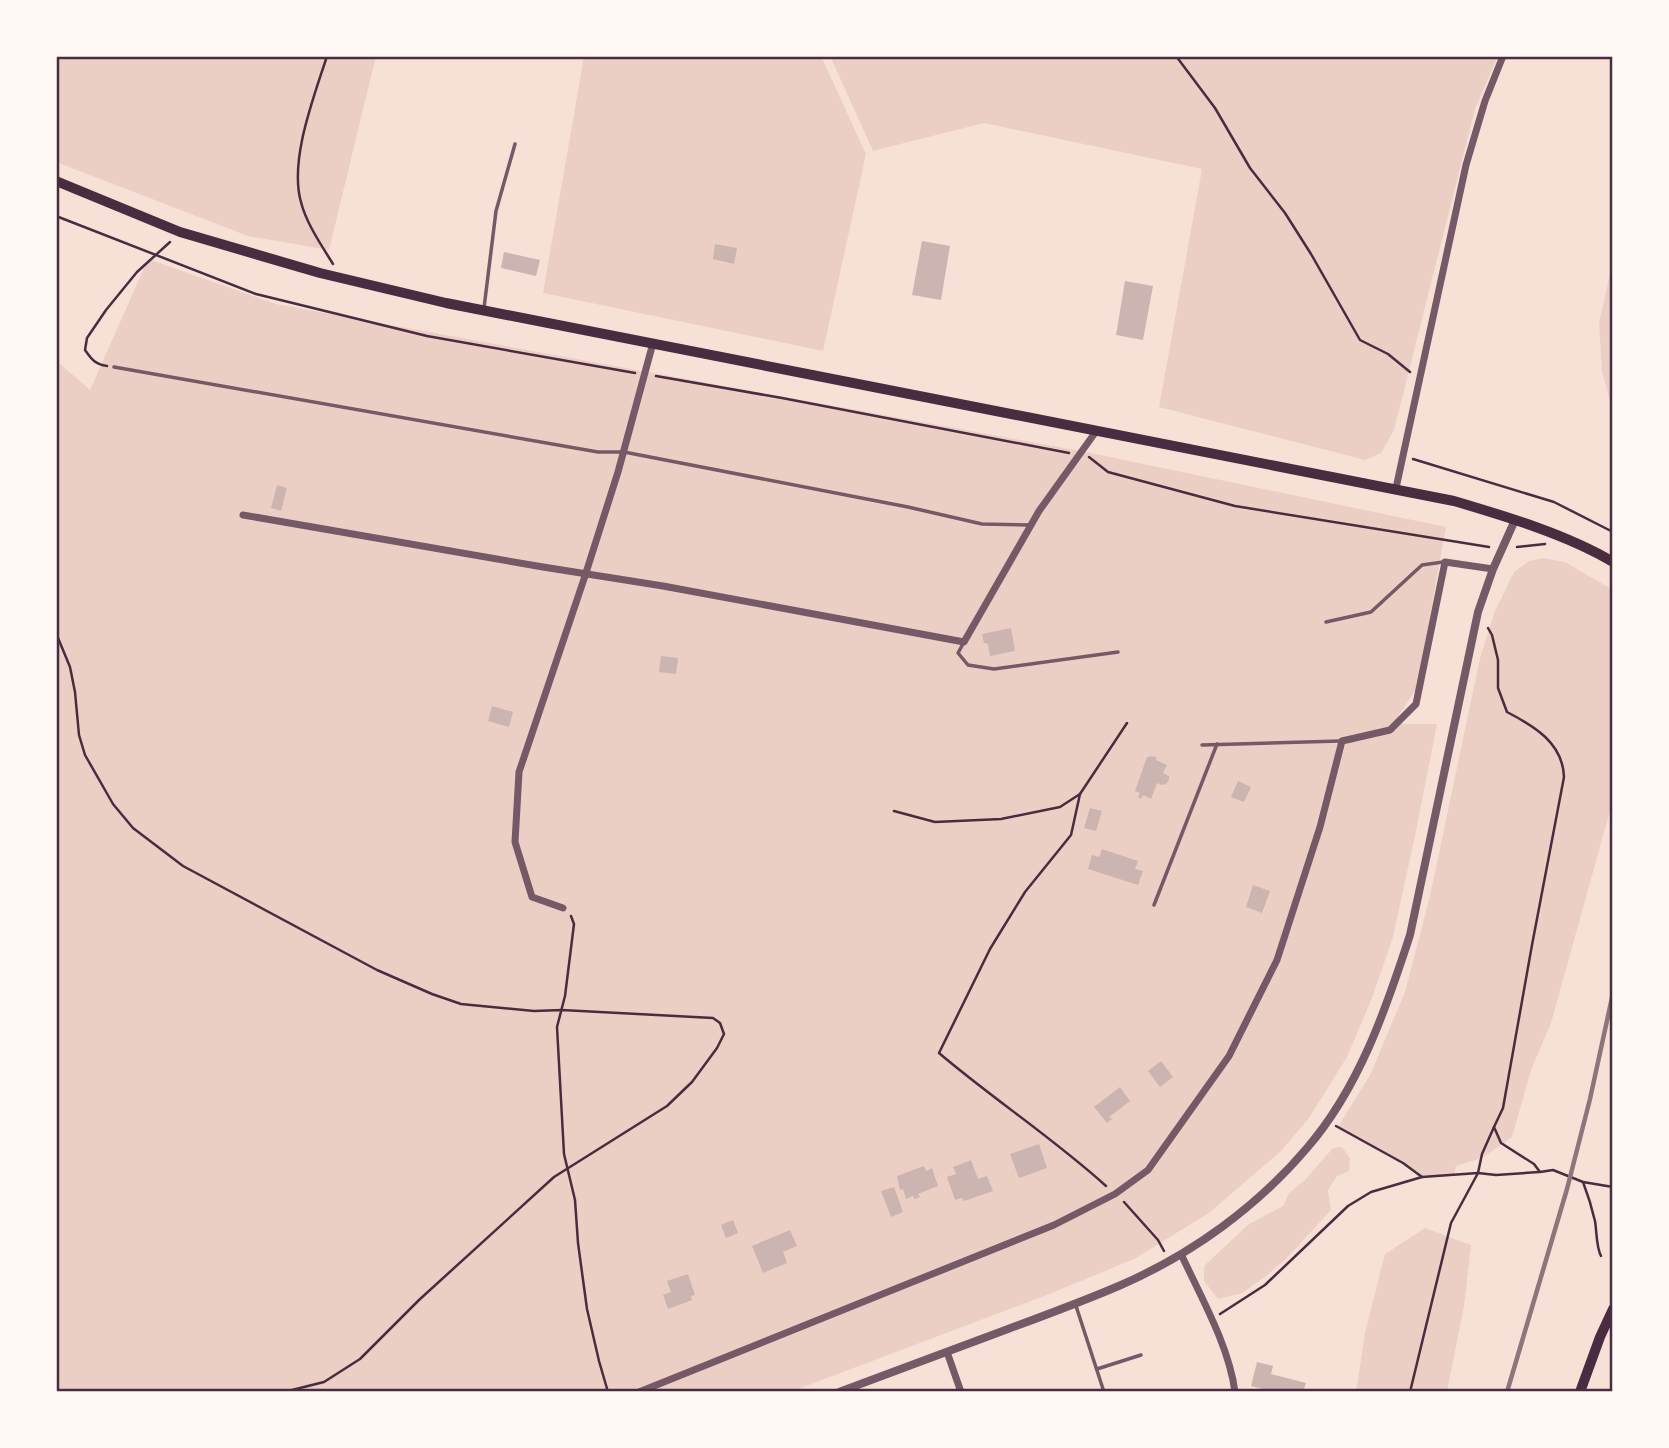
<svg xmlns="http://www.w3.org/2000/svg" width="1669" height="1448" font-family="'Sofia Sans Condensed',sans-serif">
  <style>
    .green { fill: #ebcfc5 }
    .building { fill: #ccb4b1 }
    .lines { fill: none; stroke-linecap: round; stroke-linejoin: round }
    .path { stroke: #4a2c40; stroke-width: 2.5 }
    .service { stroke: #755966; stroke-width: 3.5 }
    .minor { stroke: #755966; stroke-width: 7 }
    .tertiary { stroke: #755966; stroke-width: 8 }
    .secondary { stroke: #4a2c40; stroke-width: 10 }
    .primary { stroke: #4a2c40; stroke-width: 10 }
    .rail { stroke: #8f747c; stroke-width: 4.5 }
    .neatline { fill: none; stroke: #4a2c40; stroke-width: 2.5 }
  </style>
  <rect width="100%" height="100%" fill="#f7e1d7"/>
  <g class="green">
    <path d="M56,56H376L329,250L248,236L56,162Z"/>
    <path d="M584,56H821L866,154L823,351L543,293Z"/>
    <path d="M830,56H1498L1475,109L1394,430L1381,453L1365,460L1159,407L1202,169L984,123L873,151Z"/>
    <path d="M148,259L276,304L1086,452L1446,527L1417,688L1393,724H1437L1416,831L1393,937L1372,998L1347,1057L1309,1118L1281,1151L1209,1213L1134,1259L1047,1295L790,1392H56V364L59,363L90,390Z"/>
    <path d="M1613,261V411L1602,372L1599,323Z"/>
    <path d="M1543,558L1565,562L1613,590V800L1551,1023L1531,1070L1512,1137L1482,1158L1456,1166L1454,1175L1422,1177L1403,1163L1338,1127L1370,1075L1405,992L1430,896L1480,658L1495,611L1514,572L1529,561Z"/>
    <path d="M1342,1147L1350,1158L1349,1171L1337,1176L1328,1190L1331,1210L1287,1258L1266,1276L1242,1293L1218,1299L1204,1281V1266L1249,1224L1283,1206L1289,1193L1304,1181L1333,1148Z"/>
    <path d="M1425,1228L1471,1245L1464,1306L1447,1392H1356L1365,1333L1385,1254Z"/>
  </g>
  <g class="building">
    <path d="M922,241L950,246L941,300L912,295Z"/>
    <path d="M715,244L737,248L734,264L713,259Z"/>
    <path d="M504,252L540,260L536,276L501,268Z"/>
    <path d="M1125,281L1153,286L1143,340L1116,335Z"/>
    <path d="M277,485L287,488L281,511L271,508Z"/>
    <path d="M1011,628L1015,651L990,656L988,644L984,643L982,634Z"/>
    <path d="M661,656L678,658L676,674L659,672Z"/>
    <path d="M492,706L513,712L509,727L488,721Z"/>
    <path d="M1151,756L1156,757V760L1167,765L1163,773L1169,776V780L1166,784L1162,785L1157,783L1151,799L1143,795L1141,799L1138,797L1140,793L1135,791L1147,757Z"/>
    <path d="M1238,781L1251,787L1244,802L1231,797Z"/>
    <path d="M1090,808L1102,811L1096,831L1084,828Z"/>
    <path d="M1102,849L1138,861L1135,869L1143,871L1138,885L1088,869L1092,855L1099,857Z"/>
    <path d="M1253,885L1270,891L1262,913L1246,907Z"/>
    <path d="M1161,1061L1173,1077L1160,1087L1148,1071Z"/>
    <path d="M1120,1087L1130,1101L1109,1117L1112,1119L1107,1123L1094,1107Z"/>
    <path d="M1039,1144L1047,1168L1019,1178L1010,1154Z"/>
    <path d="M971,1160L978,1179L987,1176L993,1191L964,1201L962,1198L955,1200L947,1177L956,1174L953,1167Z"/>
    <path d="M924,1166L926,1171L932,1168L938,1186L918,1194L920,1197L914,1199L913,1196L906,1199L903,1189L900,1190L897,1176Z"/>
    <path d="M894,1187L903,1212L891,1217L881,1191Z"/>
    <path d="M733,1220L738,1233L726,1238L721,1225Z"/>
    <path d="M790,1230L797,1246L783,1252L787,1263L763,1273L752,1246Z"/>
    <path d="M688,1274L695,1295L691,1296L692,1300L668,1309L663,1295L671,1292L667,1281Z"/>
    <path d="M1257,1362L1273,1366L1271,1374L1306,1383L1303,1392H1274L1251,1386Z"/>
  </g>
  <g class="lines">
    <g class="path">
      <path d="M327,56C314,97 289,160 301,202C306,223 322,246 333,264"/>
      <path d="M1176,56L1215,108L1250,168L1285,213L1311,254L1360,340L1388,354L1410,372"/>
      <path d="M56,216L256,294L427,336L635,373"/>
      <path d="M107,366C95,364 92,360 85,350L87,338L106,310L137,272L170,242"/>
      <path d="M656,376L782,398L1069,453"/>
      <path d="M1089,457L1108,472L1235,506L1489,547"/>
      <path d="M1413,459L1554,502L1613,532"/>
      <path d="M1517,547L1545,544"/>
      <path d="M1488,628L1492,635L1498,660V688L1507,712C1534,726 1563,743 1564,777L1532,945L1503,1108L1494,1127L1501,1143L1534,1164L1540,1172L1553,1170L1583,1182L1613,1187"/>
      <path d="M56,633L70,667L75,692L79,735L85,755L113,804L133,828L183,866L377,970L432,994L461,1004L534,1011L562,1010L713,1018L720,1023L724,1034L717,1048L692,1082L667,1106L554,1177L419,1300L360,1359L324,1382L284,1392"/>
      <path d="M1080,794L1071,835L1025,892L990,949L939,1053C993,1099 1053,1138 1106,1186"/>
      <path d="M894,811L935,822L1001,819L1060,807L1080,794L1127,723"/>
      <path d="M571,916L574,924L565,996L557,1027L564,1154L575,1200L578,1243L587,1309L599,1361L608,1392"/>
      <path d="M1336,1126L1403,1163L1422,1177L1478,1173L1496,1175L1539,1172"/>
      <path d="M1583,1182C1588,1195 1592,1208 1595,1221C1597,1233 1596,1246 1601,1256"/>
      <path d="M1124,1202L1158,1240L1164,1251"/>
      <path d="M1220,1314L1265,1285L1348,1206L1371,1192L1422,1177"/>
      <path d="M1410,1392L1451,1223L1478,1173L1482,1154L1494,1127"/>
    </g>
    <g class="service">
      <path d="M484,308L496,211L515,144"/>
      <path d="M114,367L598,452H624L908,507L982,524L1030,525"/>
      <path d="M1326,622L1371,612L1422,565L1443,562"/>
      <path d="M964,642L958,653L968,665L994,669L1118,652"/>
      <path d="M1202,745L1340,741"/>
      <path d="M1154,905L1217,744"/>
      <path d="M1076,1306L1104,1392"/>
      <path d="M1097,1369L1141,1355"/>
    </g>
    <g class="minor">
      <path d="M1396,488L1466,165L1485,101L1503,56"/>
      <path d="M243,515L543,567L663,586L964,642L1039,511L1097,430"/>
      <path d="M563,908L532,897L515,842L519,772L584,579L618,472L653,343"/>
      <path d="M1181,1254C1201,1297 1229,1346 1235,1392"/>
      <path d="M947,1352L961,1392"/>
      <path d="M639,1392L1054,1225L1115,1194L1148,1170L1229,1056L1277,960L1320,827L1342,741L1390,730L1416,704L1445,562L1493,569"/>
    </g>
    <path class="tertiary" d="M839,1392C895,1371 951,1350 1008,1329C1046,1315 1084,1301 1121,1285C1192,1254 1257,1207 1307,1148C1359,1088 1386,1009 1410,935L1478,612L1493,569L1515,520"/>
    <path class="secondary" d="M56,181L180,232L320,273L446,303L1454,501C1505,516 1568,535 1613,562"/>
    <path class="primary" d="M1580,1392L1600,1337L1613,1309"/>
    <path class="rail" d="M1507,1392L1567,1189L1590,1099L1613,993"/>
  </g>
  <rect width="1669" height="1448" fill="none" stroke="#fffaf5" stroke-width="116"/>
  <rect x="58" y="58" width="1553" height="1332" class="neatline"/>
</svg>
